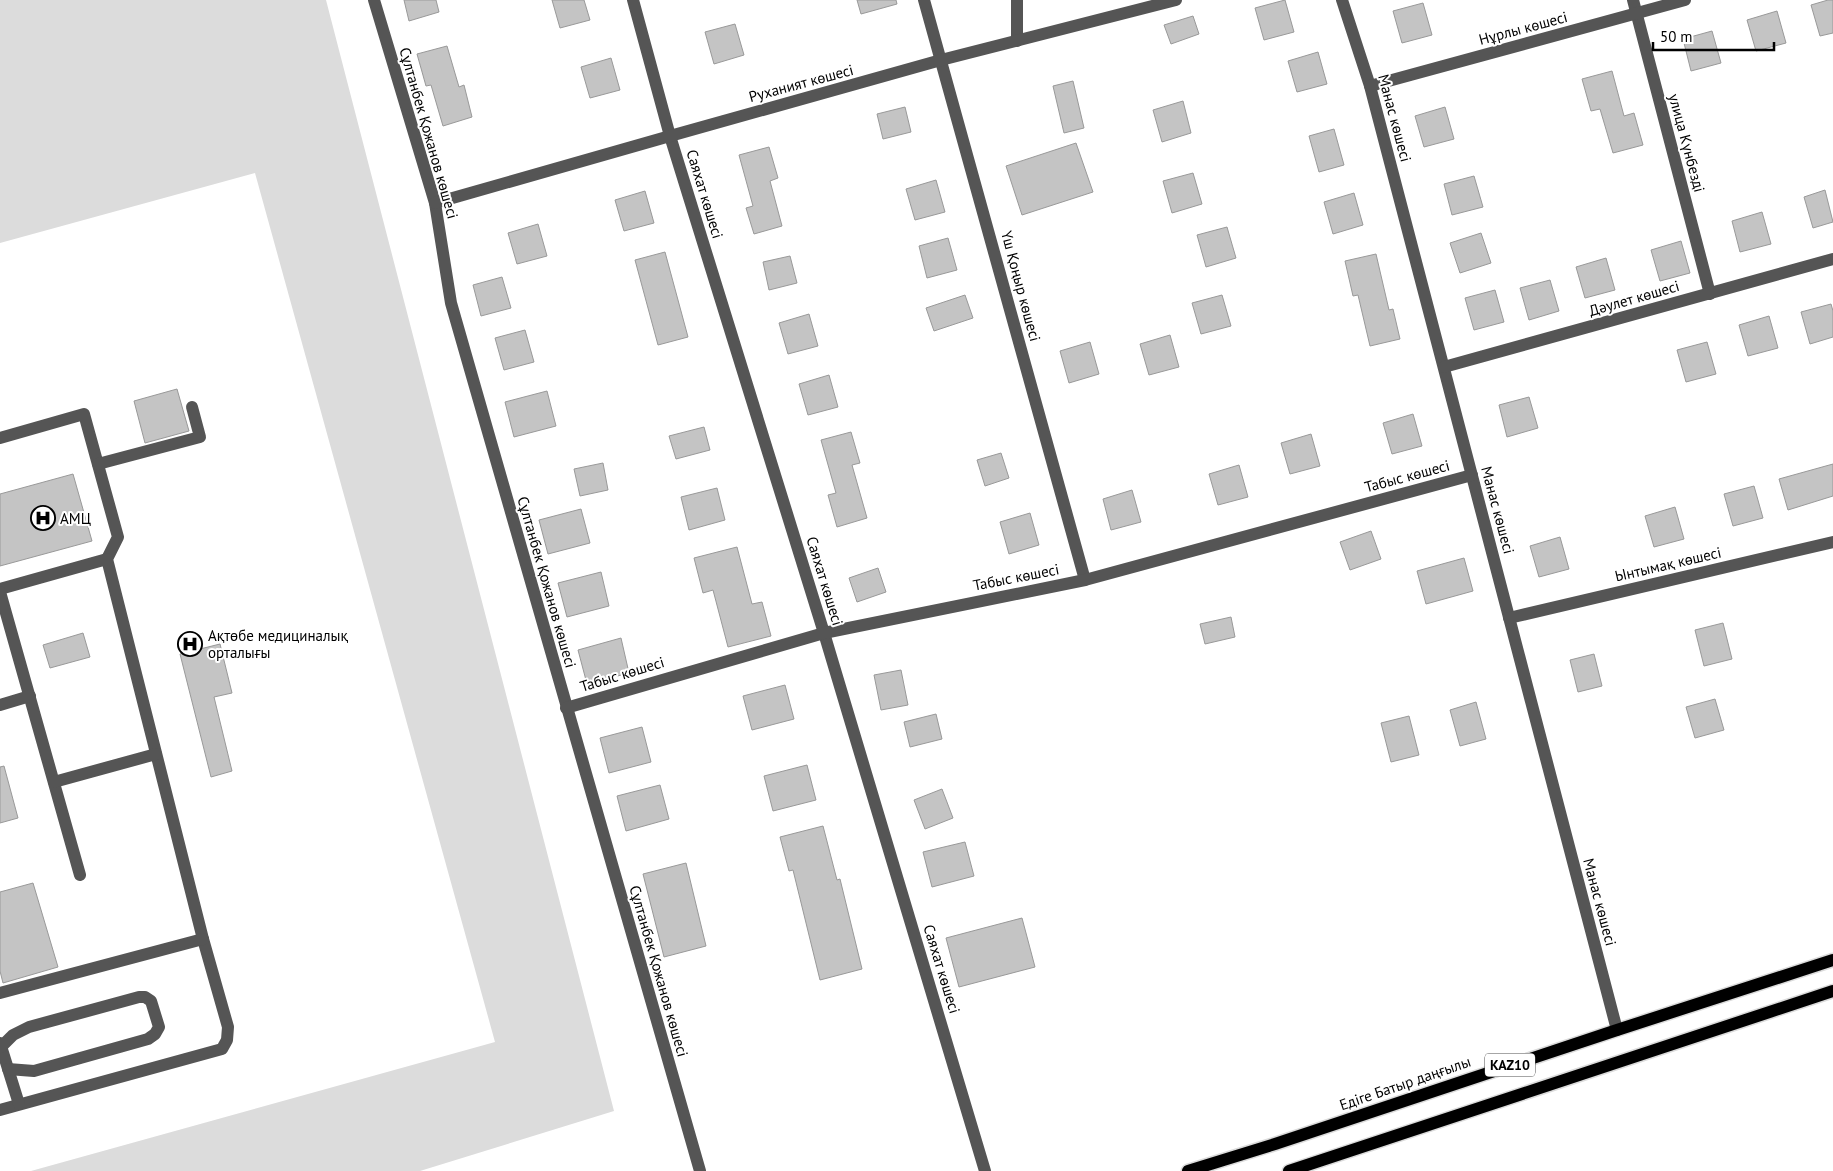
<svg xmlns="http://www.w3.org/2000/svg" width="1833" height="1171" font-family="'PT Sans',sans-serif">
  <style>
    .green { fill: #dcdcdc }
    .building { fill: #c4c4c4; stroke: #999 }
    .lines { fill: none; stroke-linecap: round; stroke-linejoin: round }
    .major-casing { stroke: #dbdbdb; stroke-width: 15 }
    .minor { stroke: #555; stroke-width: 12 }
    .major { stroke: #000; stroke-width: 12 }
    .labels { text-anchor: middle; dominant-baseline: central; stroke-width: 4; stroke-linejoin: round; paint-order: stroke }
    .shield { fill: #fff; stroke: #4c4c4c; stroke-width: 1 }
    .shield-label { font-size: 14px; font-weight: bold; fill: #000 }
    .street-label { font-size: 15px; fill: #000; stroke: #fff }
    .poi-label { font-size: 15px; fill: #000; stroke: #fff; text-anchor: start }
  </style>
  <rect width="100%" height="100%" fill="#fff"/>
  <path class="green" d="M0,0H326L614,1111L420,1171H31L495,1042L255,173L0,243Z"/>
  <g class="building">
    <path d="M404,0H436L439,12L409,21Z"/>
    <path d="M552,0H584L590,20L560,28Z"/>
    <path d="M857,0H896L897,4L861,14Z"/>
    <path d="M1285,0L1294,32L1264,40L1255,8Z"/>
    <path d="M1828,0H1833V33L1820,36L1811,5Z"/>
    <path d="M1423,3L1432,35L1402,43L1393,11Z"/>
    <path d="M1777,11L1786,43L1756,51L1747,20Z"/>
    <path d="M1193,16L1199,34L1171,44L1164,25Z"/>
    <path d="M735,24L744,55L714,64L705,32Z"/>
    <path d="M1712,31L1721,63L1691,71L1683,39Z"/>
    <path d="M447,46L459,87L464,85L472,117L443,126L431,85L426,86L417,54Z"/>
    <path d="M1318,52L1327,84L1297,92L1288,61Z"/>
    <path d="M611,58L620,90L590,98L581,67Z"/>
    <path d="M1612,71L1624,116L1634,113L1643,145L1613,153L1600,109L1591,111L1582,79Z"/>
    <path d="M1073,81L1084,128L1064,133L1053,86Z"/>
    <path d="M1183,101L1191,133L1162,142L1153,110Z"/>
    <path d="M905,107L911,132L883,139L877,114Z"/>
    <path d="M1445,107L1454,139L1424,147L1415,116Z"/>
    <path d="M1334,129L1344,165L1319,172L1309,136Z"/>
    <path d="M1076,143L1093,192L1022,215L1006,166Z"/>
    <path d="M769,147L778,178L770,181L782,226L754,234L746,208L753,206L739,155Z"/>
    <path d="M1193,173L1202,204L1172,213L1163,181Z"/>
    <path d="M1474,176L1483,207L1452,215L1444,184Z"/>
    <path d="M936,180L945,212L915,220L906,189Z"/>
    <path d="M1825,190L1833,222L1813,228L1804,197Z"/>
    <path d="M645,191L654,223L624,231L615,200Z"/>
    <path d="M1354,193L1363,225L1333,234L1324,202Z"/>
    <path d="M1762,212L1771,244L1740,252L1732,221Z"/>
    <path d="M538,224L547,256L517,264L508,233Z"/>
    <path d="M1227,227L1236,258L1206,267L1197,235Z"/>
    <path d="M1481,233L1491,263L1460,273L1450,243Z"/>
    <path d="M948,238L957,270L927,278L919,246Z"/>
    <path d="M1681,241L1690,273L1660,281L1651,250Z"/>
    <path d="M665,252L688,337L658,345L635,260Z"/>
    <path d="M1376,254L1389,310L1393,309L1400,339L1370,346L1358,295L1353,296L1345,261Z"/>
    <path d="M790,256L797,283L769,290L763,262Z"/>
    <path d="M1606,258L1615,290L1585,298L1576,267Z"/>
    <path d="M502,277L511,308L481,316L473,285Z"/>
    <path d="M1550,280L1559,311L1529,320L1520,288Z"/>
    <path d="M1495,290L1504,322L1474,330L1465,298Z"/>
    <path d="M965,295L973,318L934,331L926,308Z"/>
    <path d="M1222,295L1231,326L1201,334L1192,303Z"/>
    <path d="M1831,304L1833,311V337L1810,344L1801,312Z"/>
    <path d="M809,314L818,346L788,354L779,323Z"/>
    <path d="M1769,316L1778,348L1748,356L1739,325Z"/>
    <path d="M525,330L534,362L504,370L495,338Z"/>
    <path d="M1170,335L1179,367L1149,375L1140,344Z"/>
    <path d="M1090,342L1099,374L1069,383L1060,351Z"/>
    <path d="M1707,342L1716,374L1686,382L1677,350Z"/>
    <path d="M829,375L838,407L808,415L799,384Z"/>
    <path d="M177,389L189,431L145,443L134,401Z"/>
    <path d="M547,391L556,426L514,437L505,402Z"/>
    <path d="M1529,397L1538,428L1507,437L1499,405Z"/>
    <path d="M1413,414L1422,446L1392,454L1383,423Z"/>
    <path d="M704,427L710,450L676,459L669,436Z"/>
    <path d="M851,432L860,463L852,465L867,518L837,527L828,495L836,493L821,440Z"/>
    <path d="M1311,434L1320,466L1290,474L1281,443Z"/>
    <path d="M1001,453L1009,478L985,486L977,460Z"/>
    <path d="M603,463L608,490L580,496L574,469Z"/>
    <path d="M1833,464V496L1788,510L1779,479Z"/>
    <path d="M1239,465L1248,497L1218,505L1209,474Z"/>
    <path d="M73,474L92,541L0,566V494Z"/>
    <path d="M1754,486L1763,518L1733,526L1724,494Z"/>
    <path d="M717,488L725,520L689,530L681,497Z"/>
    <path d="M1132,490L1141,522L1111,530L1103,499Z"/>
    <path d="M1675,507L1684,539L1654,547L1645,516Z"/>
    <path d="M581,509L590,543L548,554L539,520Z"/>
    <path d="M1030,513L1039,545L1009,554L1000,522Z"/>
    <path d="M1371,531L1381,559L1350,570L1340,542Z"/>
    <path d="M1560,537L1569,569L1539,577L1530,546Z"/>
    <path d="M737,547L752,604L762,602L771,636L728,647L713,590L703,593L694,558Z"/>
    <path d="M1464,558L1473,591L1426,604L1417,571Z"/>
    <path d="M878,568L886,592L857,602L849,578Z"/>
    <path d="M601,572L609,606L567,617L558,583Z"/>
    <path d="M1231,617L1235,637L1205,644L1200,624Z"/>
    <path d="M1723,623L1732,659L1704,666L1695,630Z"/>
    <path d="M83,633L90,657L50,668L43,645Z"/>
    <path d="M621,638L629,673L587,684L578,650Z"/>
    <path d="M220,644L232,693L214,697L232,771L211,777L180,654Z"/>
    <path d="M1594,654L1602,686L1578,692L1570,660Z"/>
    <path d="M901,670L908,705L881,710L874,675Z"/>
    <path d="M785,685L794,719L752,730L743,696Z"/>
    <path d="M1715,699L1724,730L1695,738L1686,707Z"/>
    <path d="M1476,702L1486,739L1460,746L1450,710Z"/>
    <path d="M936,714L942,739L910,747L904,722Z"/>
    <path d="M1409,716L1419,755L1391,762L1381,723Z"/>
    <path d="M642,727L651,762L609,773L600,738Z"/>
    <path d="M807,765L816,800L773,811L764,776Z"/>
    <path d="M4,766L18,818L0,823V767Z"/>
    <path d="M660,785L669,819L626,831L617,796Z"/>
    <path d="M942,789L953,818L925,829L914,800Z"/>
    <path d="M823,826L837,880L840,879L862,969L820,980L793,870L789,871L780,837Z"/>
    <path d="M965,842L974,876L932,887L923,852Z"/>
    <path d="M686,863L706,946L664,957L643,874Z"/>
    <path d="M33,883L58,967L3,983L0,971V892Z"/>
    <path d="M1022,918L1035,967L959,987L946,938Z"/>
  </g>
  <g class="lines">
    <defs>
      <g id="major">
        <path d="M1188,1171L1275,1144L1617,1030L1833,960"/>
        <path d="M1289,1171L1833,991"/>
      </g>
    </defs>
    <use href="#major" class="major-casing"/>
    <g class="minor">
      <path d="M374,0L435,203L451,303L700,1171"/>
      <path d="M633,0L670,136L824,633L985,1171"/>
      <path d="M924,0L1085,580"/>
      <path d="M1342,0L1370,86L1617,1030"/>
      <path d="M1633,0L1710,294"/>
      <path d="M1017,41V0"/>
      <path d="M1370,86L1685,0"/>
      <path d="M435,203L670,136L941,60L1176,0"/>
      <path d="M1444,367L1833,259"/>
      <path d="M0,438L84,414L118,537L107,559L203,939L228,1027L227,1040L222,1049L0,1110"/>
      <path d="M98,464L200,437L192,407"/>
      <path d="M0,589L107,559"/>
      <path d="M0,592L80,875"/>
      <path d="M1509,618L1833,542"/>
      <path d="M0,705L30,696"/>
      <path d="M566,708L824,633L1085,580L1472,475"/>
      <path d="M54,782L156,754"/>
      <path d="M0,993L203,939"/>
      <path d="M0,1043L19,1104"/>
      <path d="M1,1047L13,1035L29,1027L139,997H145L151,1001L159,1027L155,1034L148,1039L34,1071L8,1069"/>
    </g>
    <use href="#major" class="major"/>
  </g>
  <defs>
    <symbol id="hospital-ring" viewBox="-11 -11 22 22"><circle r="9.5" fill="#fff" stroke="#000" stroke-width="1.5"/><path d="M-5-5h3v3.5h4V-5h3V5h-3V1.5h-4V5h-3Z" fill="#000"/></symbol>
  </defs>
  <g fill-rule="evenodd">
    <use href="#hospital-ring" x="29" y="504" width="28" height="28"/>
    <use href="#hospital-ring" x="176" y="630" width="28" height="28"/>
  </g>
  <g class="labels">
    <rect class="shield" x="1485" y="1053.5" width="50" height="23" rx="4"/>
    <g class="shield-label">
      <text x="1510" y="1065">KAZ10</text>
    </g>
    <g class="street-label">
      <text transform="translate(1523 28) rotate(-15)">Нұрлы көшесі</text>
      <text transform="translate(801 83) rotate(-15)">Руханият көшесі</text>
      <text transform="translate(1395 118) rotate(75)">Манас көшесі</text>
      <text transform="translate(429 133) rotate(74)">Сұлтанбек Қожанов көшесі</text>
      <text transform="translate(1687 143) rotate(75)">улица Күнбезді</text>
      <text transform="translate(705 194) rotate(73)">Саяхат көшесі</text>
      <text transform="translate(1021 286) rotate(75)">Үш Қоңыр көшесі</text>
      <text transform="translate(1634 298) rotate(-16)">Дәулет көшесі</text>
      <text transform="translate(1407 476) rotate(-15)">Табыс көшесі</text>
      <text transform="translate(1498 510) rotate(75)">Манас көшесі</text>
      <text transform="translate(1668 564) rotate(-13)">Ынтымақ көшесі</text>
      <text transform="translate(1016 577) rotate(-11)">Табыс көшесі</text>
      <text transform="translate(825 581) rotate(73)">Саяхат көшесі</text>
      <text transform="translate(547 582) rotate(74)">Сұлтанбек Қожанов көшесі</text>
      <text transform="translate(622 674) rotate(-17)">Табыс көшесі</text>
      <text transform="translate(1600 902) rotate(75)">Манас көшесі</text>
      <text transform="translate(942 969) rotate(73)">Саяхат көшесі</text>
      <text transform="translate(659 971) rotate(74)">Сұлтанбек Қожанов көшесі</text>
      <text transform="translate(1405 1083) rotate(-19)">Едіге Батыр даңғылы</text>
    </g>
    <g class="poi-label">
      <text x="60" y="518">АМЦ</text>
      <text x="208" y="635">Ақтөбе медициналық<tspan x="208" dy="17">орталығы</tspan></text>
    </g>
  </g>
  <path d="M1653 42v8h121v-8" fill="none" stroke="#000000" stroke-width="2.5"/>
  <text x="1660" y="42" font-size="15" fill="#000000" stroke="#ffffff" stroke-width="4" paint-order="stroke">50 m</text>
</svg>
